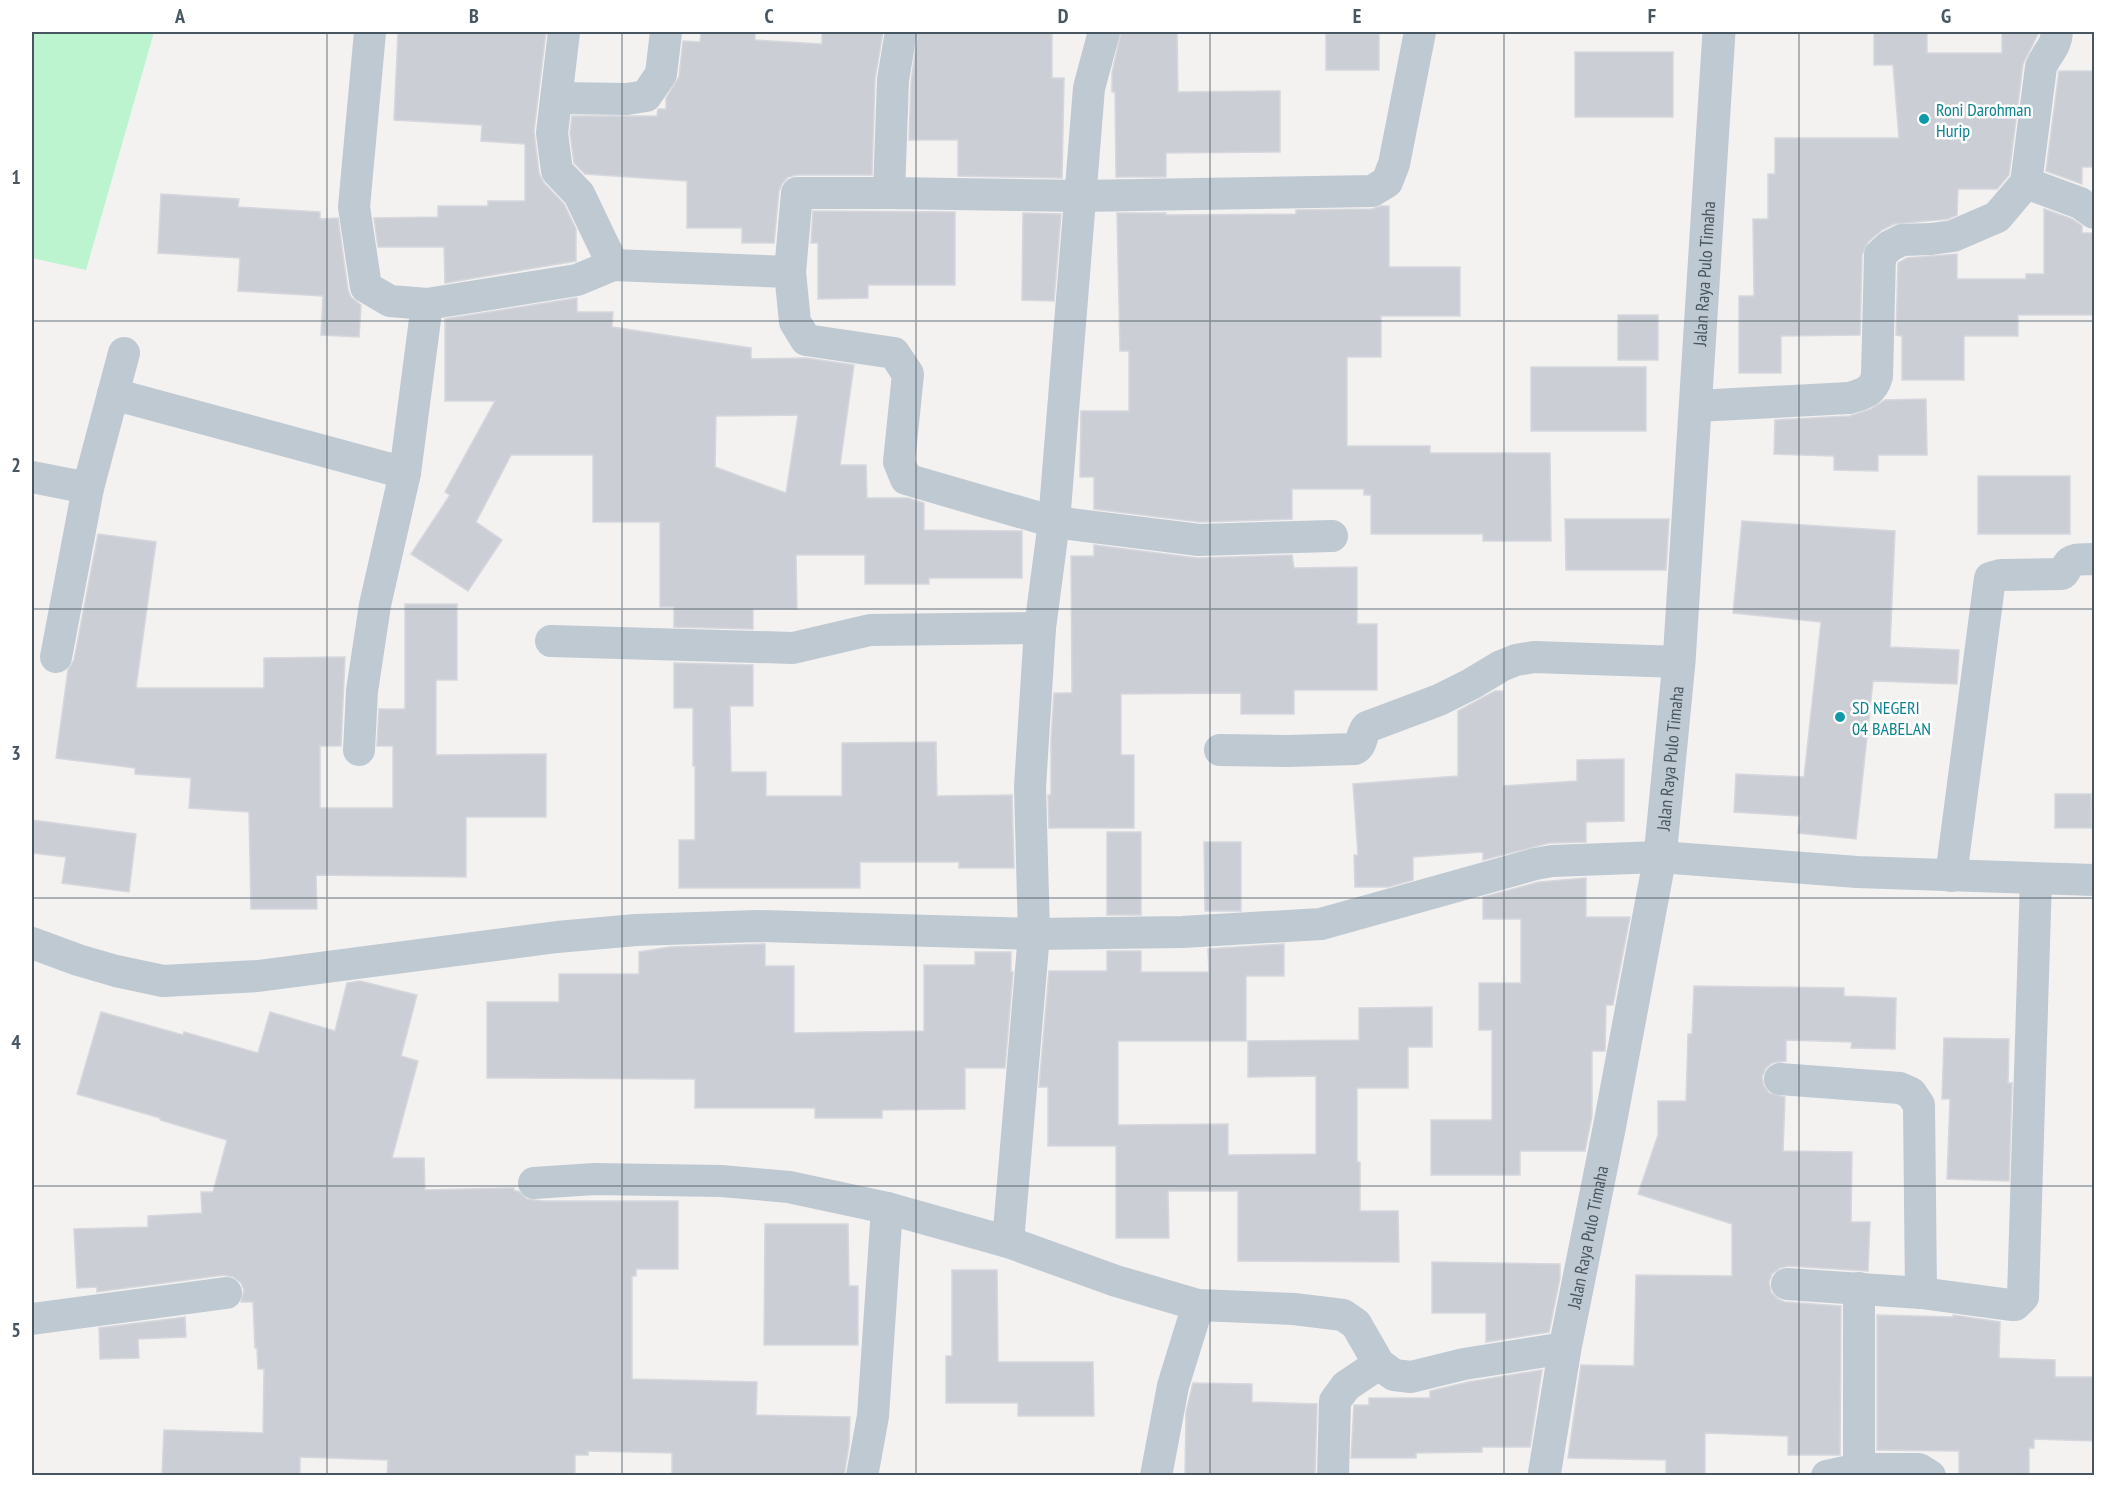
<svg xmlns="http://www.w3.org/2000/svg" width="2126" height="1507" font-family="'PT Sans Narrow',sans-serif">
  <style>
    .green { fill: #bcf4cf }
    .building { fill: #cbced4; stroke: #d5d7dd; stroke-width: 1.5; fill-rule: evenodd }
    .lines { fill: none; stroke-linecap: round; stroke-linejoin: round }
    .minor { stroke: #bec9d2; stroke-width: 32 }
    .tertiary { stroke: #bec9d2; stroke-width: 33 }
    .grid { fill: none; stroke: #475661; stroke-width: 1.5; stroke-opacity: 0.55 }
    .culture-dot { fill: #0f9aa8; stroke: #fff; stroke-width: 2 }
    .labels { text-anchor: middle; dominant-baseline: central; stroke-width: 5; stroke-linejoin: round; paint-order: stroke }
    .culture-label { font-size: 18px; fill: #0d838f; stroke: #fff; text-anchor: start }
    .street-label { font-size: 18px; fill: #475661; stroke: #fff }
    .neatline { fill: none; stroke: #475661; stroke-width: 2 }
    .grid-label { font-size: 20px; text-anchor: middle; font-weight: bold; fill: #475661 }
  </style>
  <rect width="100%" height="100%" fill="#f4f1f1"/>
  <path class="green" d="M32,32H154L86,270L32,258Z"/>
  <g class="building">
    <path d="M398,32H546L534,131L539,173L544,183L564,204L576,229V261L445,283L444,247H378L374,218L438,217V206H488V201H525V144L481,141L482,125L394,120Z"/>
    <path d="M701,32H755V40L822,44V32H883L875,79L872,175H797L788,177L782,184L779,191L774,243H742V228H687V181L585,174L574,163L570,133L572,116H657L658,109H666V98L679,77L683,41L700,42Z"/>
    <path d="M918,32L1052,33V78H1064L1062,178L958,176V140H909L911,82Z"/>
    <path d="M1121,32H1177L1178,92L1280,91V152L1166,153V177H1116L1115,92H1112V73Z"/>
    <path d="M1874,32H1927V53H2002V32H2039L2023,64L2009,175L1997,189H1958L1957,215L1948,219L1894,224L1882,230L1868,242L1862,255L1860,335L1781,336V373H1739V296H1754L1753,219H1768V174H1775V138H1899L1893,65H1874Z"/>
    <rect x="1326" y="34" width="53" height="36"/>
    <rect x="1575" y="52" width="98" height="65"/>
    <path d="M2059,71H2094V167H2082V184L2046,171Z"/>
    <path d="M161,194L239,199L238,207L320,212V219L338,218L348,290L351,297L361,305L359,337L321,335L323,296L238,291L240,258L158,253Z"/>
    <path d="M1381,206H1389V267H1460V316H1381V357H1347V446H1430V453H1550L1551,541H1483V534H1371V495H1364V489H1292V519L1200,522L1094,509V477H1080L1081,411H1129V351H1120L1117,213H1166V215L1296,214V210L1372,209Z"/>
    <path d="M2044,209L2072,219L2082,226V233H2094V315H2018V336H1964V380H1902V336L1896,335L1898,263L1907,258L1957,254V279H2026V274H2044Z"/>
    <path d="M813,211L955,212V285H868V298L818,299V243H811Z"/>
    <path d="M1023,213L1061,214L1054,301L1022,300Z"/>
    <path d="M577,298V312H613L612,327L751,348V359L806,358L854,365L840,465H866L867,498H908L924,503V530L1022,531V578H929V584H865V555H796L797,609H753V629L674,627V607H660V522H593V455H511L476,522L502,540L468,591L411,554L450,495L445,492L495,401H445V319ZM798,415L786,493L715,467L716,416Z"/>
    <rect x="1618" y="315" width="40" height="45"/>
    <rect x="1531" y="367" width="115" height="64"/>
    <path d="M1926,399L1927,455H1878V471L1834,470V456L1774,454L1775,420L1850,416L1871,409L1885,400Z"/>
    <rect x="1978" y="476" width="92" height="58"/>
    <path d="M1565,519H1669L1666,570H1566Z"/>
    <path d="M1742,521L1895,531L1890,647L1959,650L1957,684L1873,681L1856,839L1798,833L1800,816L1734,812L1736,774L1804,777L1821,622L1733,613Z"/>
    <path d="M98,534L156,542L136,688H264V658L345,657L341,746H320V808H393V746H377L379,709H405V604H457V680H436V755L546,754V817H466V877L316,875L317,909H251L249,812L189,808L191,778L135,774V768L56,758L68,670L74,660Z"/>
    <path d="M1094,545L1197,558L1292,555L1294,568L1357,567V624H1377V690H1294V714H1241V693L1121,694V755H1134V828H1049L1048,795H1051V741L1054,693H1072L1071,556H1094Z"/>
    <path d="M674,663L753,665V706H730L731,772H766V796H842V743L936,742L937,796L1012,795L1014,868H959V862H860V888H679V840H695V766H693V708H674Z"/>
    <path d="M1495,691H1503V786L1577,781V760L1624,759V821L1586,822V842L1549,843L1483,860V852L1413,857V880L1388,887H1355L1354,855H1358L1353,784L1458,776V711Z"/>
    <path d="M2055,794H2091L2092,828H2055Z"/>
    <path d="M32,820L136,834L129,892L62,883L66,857L32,853Z"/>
    <rect x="1107" y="832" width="34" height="83"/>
    <path d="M1204,842H1241V911H1205Z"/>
    <path d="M1586,878V917H1630L1613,1005H1606L1605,1051H1592V1116L1585,1151H1520V1175H1431V1120H1492V1030H1479V983H1521V919H1483V897L1539,882Z"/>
    <path d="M765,944V966H794V1033L924,1031V965H975V952H1011V972H1013L1005,1068H965V1109L882,1110V1118H815V1108H695V1079L487,1078V1002H559V974H639V952L670,947Z"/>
    <path d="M1284,944V976H1246V1041H1118V1125L1228,1124V1155L1316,1154V1076L1248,1077V1041L1359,1040V1008L1432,1007V1047H1408V1088H1357V1162H1360V1211H1398L1399,1262L1238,1261V1191H1168L1169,1238H1116V1146H1048V1087H1039L1049,971H1107V951H1141V972H1209L1208,949Z"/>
    <path d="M360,981L417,995L401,1056L418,1061L392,1158H424L425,1190L514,1188V1191H518L527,1199L542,1201H678V1269H636V1276H632V1379L757,1382L756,1415L850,1417L849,1445L844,1476H672V1453L588,1451V1455H575V1476H387L388,1460L300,1457V1476H162L164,1430L263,1433L264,1369H258L257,1348H255L253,1302H241L244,1290L241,1283L233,1277L224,1275L97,1292V1287L77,1288L74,1229L148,1227V1216L202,1213L201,1192H213L227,1140L160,1120V1118L77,1094L101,1012L183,1035L184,1032L258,1053L270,1012L335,1031L347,983Z"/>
    <path d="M1694,986L1844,988V996L1896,998L1895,1049L1851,1048L1852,1042L1786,1040V1061L1772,1063L1766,1068L1762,1077L1764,1086L1769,1093L1785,1097L1783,1151L1852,1152L1851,1222H1870L1868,1271L1788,1266L1780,1268L1772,1274L1769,1282L1771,1292L1778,1299L1785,1302L1841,1306L1840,1455H1788V1436L1705,1433V1476H1666V1460L1568,1458L1581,1365L1634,1366L1636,1275L1732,1276V1224L1638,1194L1658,1135V1101H1686L1688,1034H1692Z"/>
    <path d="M1944,1038L2009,1039L2008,1083H2012L2009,1181L1947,1179L1950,1099H1942Z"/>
    <path d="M765,1224H848L849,1286H858V1345H764Z"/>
    <path d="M1432,1262L1560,1264V1278L1549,1332L1486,1342V1313H1432Z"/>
    <path d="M952,1270H997L998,1362H1093L1094,1416H1018V1403H946V1356H952Z"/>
    <path d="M1877,1315L1953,1317V1315L2000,1322L1999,1358L2055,1360V1377H2094V1441L2034,1439V1448H2029V1476H1959V1451L1877,1450Z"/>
    <path d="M185,1317L186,1337L138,1339L139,1358L100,1359L99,1328Z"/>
    <path d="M1542,1370L1530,1447H1482V1452L1416,1453V1458H1351L1354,1405H1369V1398H1430V1391L1468,1382Z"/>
    <path d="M1193,1383L1252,1384V1402L1317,1404L1315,1476H1185L1186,1412Z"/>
  </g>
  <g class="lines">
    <g class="minor">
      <path d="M564,32L552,133L557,171L579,194L613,265"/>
      <path d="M901,32L893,80L889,193H797L790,272L795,322L806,340L894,353L908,374L899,462L906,479L1054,522L1199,540L1332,536"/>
      <path d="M557,98L627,99L646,96L661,74L666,32"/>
      <path d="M2026,183L2080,203L2094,213"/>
      <path d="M889,193L1079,196L1372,191L1387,182L1394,164L1420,32"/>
      <path d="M427,304L577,280L613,265L790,272"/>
      <path d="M113,394L405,473"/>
      <path d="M1696,406L1849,398C1863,394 1873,392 1877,376L1880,255L1890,246L1902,240L1931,239L1953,236L1997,217L2026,183L2041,67C2047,52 2056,48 2057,32"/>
      <path d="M32,477L88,488L124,353"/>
      <path d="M551,641L793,648L870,630L1040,628"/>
      <path d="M56,657L88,488"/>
      <path d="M359,750L362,691L375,605L405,473L427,304L390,301L366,287L354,207L370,32"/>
      <path d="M1220,750L1288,751L1355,749C1363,745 1361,733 1367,727L1439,700L1471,684L1501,666L1516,660L1534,657L1679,662"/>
      <path d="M1951,876L1990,578L2001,575L2062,574C2065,572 2066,568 2068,565C2072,557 2086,560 2094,559"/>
      <path d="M32,943L78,960L116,971L163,981L258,976L557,937L636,930L758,926L1034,934L1182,932L1321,924L1535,864L1552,861L1660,857L1857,872L2094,880"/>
      <path d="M1780,1079L1900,1088L1911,1093L1919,1105L1921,1293L1787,1284"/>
      <path d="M534,1183L594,1179L721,1181L789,1187L887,1208L1008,1242L1116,1281L1198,1305L1294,1309L1343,1315L1356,1324L1379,1364L1394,1375L1411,1377L1464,1364L1565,1348"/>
      <path d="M1008,1242L1034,934L1030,787L1040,628L1054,522L1089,88L1104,32"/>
      <path d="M1921,1293L2011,1305H2015L2023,1297L2036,879"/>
      <path d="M32,1319L226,1293"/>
      <path d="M1859,1469H1919L1930,1476"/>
      <path d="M862,1476L873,1416L887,1208"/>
      <path d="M1156,1476L1173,1386L1198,1305"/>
      <path d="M1333,1476L1335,1401L1346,1386L1379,1364"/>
      <path d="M1827,1476L1859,1469V1288"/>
    </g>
    <path class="tertiary" id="s1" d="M1544,1476L1565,1348L1610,1124L1660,857L1679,662L1719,32"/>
  </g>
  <path class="grid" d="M327,32V1476M622,32V1476M916,32V1476M1210,32V1476M1504,32V1476M1799,32V1476M32,321H2094M32,609H2094M32,898H2094M32,1186H2094"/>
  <g class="culture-dot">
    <circle cx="1924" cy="119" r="6"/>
    <circle cx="1840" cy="717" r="6"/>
  </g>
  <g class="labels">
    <g class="culture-label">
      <text x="1936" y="109">Roni Darohman<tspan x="1936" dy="21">Hurip</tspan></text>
      <text x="1852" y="707">SD NEGERI<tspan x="1852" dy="21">04 BABELAN</tspan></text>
    </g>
    <g class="street-label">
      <text stroke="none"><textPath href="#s1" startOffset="1215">Jalan Raya Pulo Timaha</textPath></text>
      <text stroke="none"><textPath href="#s1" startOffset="729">Jalan Raya Pulo Timaha</textPath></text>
      <text stroke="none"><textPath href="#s1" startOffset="243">Jalan Raya Pulo Timaha</textPath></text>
    </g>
  </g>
  <rect width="2126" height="1507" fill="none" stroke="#ffffff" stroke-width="66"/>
  <rect x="33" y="33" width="2060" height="1441" class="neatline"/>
  <g class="grid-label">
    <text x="180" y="23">A</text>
    <text x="474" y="23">B</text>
    <text x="769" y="23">C</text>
    <text x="1063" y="23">D</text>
    <text x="1357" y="23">E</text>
    <text x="1652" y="23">F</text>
    <text x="1946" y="23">G</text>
    <text x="16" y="184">1</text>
    <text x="16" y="472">2</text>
    <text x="16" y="760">3</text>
    <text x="16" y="1049">4</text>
    <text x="16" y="1337">5</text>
  </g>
</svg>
